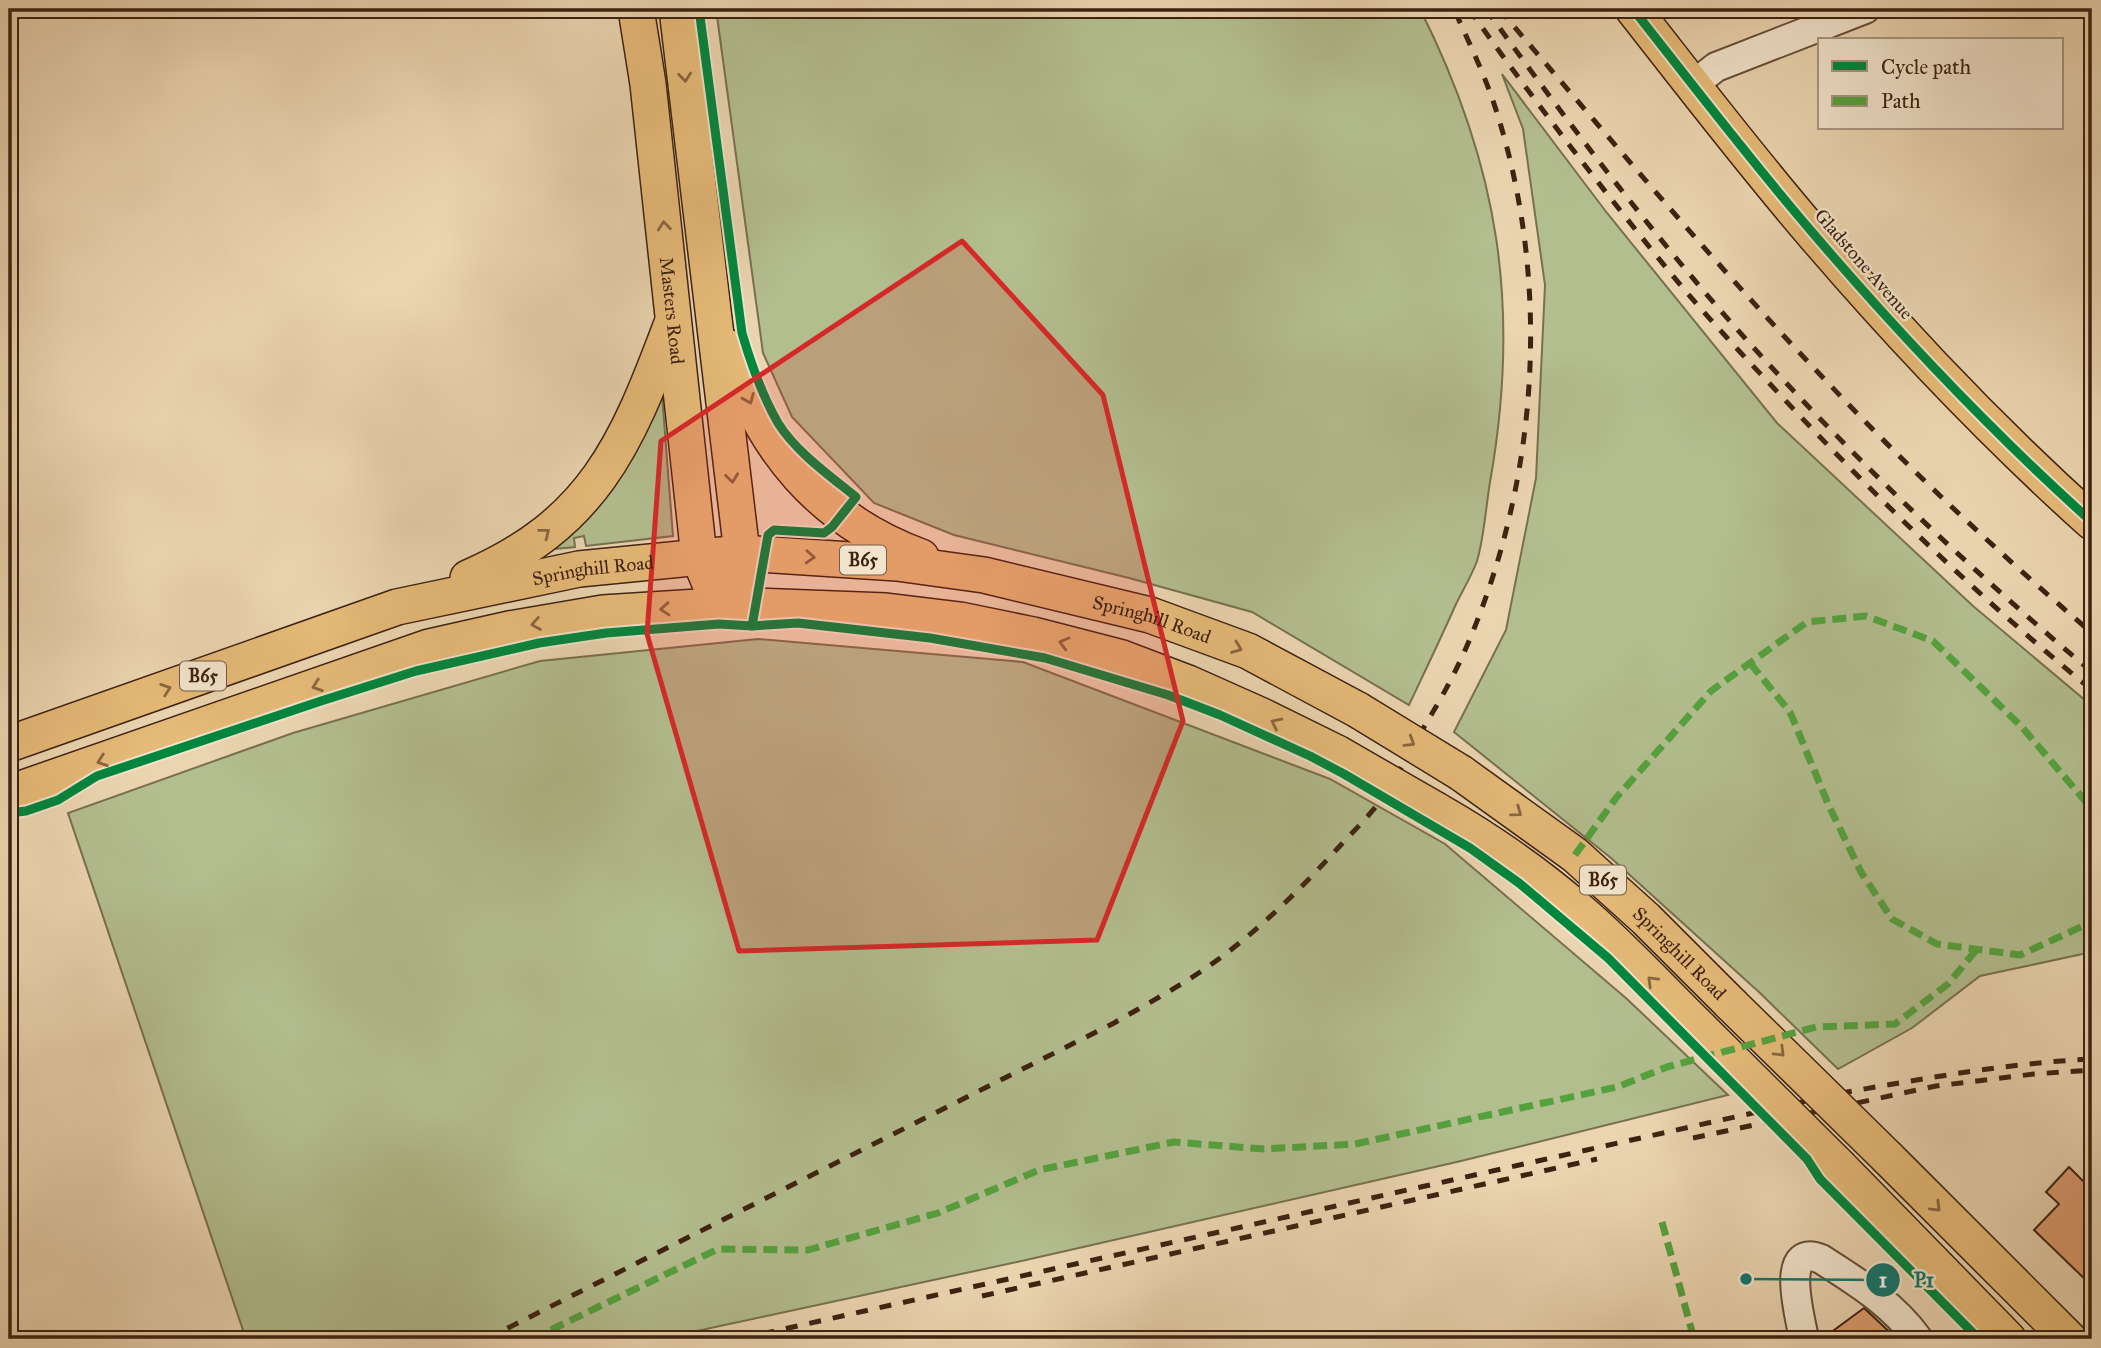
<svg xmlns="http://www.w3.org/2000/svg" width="2101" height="1348" font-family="'IM FELL Great Primer',serif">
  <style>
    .green { fill: #b3be8f; stroke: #787050; stroke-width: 2 }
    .building { fill: #de9d71; stroke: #3d2210; stroke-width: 2 }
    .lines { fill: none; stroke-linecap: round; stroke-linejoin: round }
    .minor-casing { stroke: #684f38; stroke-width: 32 }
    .major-casing { stroke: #3d2210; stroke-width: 38 }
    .minor { stroke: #f2e4cc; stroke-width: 28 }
    .major { stroke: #e6ba78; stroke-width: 35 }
    .rail { stroke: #3d2210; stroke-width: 5; stroke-dasharray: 12 12; stroke-linecap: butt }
    .major-bridge-casing { stroke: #3d2210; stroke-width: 38; stroke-linecap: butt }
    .major-bridge { stroke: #e6ba78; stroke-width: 35 }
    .quiet { stroke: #54a23f; stroke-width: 7; stroke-dasharray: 14 7; stroke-linecap: butt }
    .cycleway-casing { stroke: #f2e4cc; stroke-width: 13 }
    .cycleway { stroke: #00873e; stroke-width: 9 }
    .oneway { stroke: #89663f }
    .marked { fill: #d62828; fill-opacity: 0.2; stroke: #d62828; stroke-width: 5; stroke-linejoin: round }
    .labels { text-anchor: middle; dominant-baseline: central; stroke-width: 5; stroke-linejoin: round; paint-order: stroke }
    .shield { fill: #f2e4cc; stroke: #735c48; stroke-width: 2 }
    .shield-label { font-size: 18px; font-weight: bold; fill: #3d2210 }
    .street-label { font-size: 19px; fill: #3d2210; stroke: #f2e4cc }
    .leader { fill: none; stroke: #0f766e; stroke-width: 2.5 }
    .callout-dot { fill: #0f766e; stroke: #f2e4cc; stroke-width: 2.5 }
    .mark-label { font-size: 21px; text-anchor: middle; font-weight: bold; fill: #fff }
    .callout-label { font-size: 21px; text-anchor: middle; font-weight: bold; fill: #0f766e; stroke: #f2e4cc; stroke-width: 5; stroke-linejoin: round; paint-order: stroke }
  </style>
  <rect width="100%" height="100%" fill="#ebd5b1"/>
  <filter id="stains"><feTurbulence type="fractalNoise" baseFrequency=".00286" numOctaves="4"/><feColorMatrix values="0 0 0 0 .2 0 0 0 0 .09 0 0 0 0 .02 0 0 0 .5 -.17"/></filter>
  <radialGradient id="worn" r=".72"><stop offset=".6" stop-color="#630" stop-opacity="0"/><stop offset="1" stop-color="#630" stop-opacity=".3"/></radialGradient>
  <g class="green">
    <path d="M716,9H1420C1499,166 1521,308 1490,482C1486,506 1484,538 1477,561C1472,575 1463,590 1456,604C1441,638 1425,671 1409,705L1252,612L1129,578L954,535L874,503L792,417L763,353Z"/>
    <path d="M1502,74L1607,213L1777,423L1973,606L2092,706V952L1980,976L1912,1028L1838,1069L1760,993L1611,858L1454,732L1506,630L1536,478L1545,285L1523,129Z"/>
    <path d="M662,395L673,536L586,546L584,536L574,538L575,547L555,549L554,545Z"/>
    <path d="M758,639L1023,662L1330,779L1445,844L1627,999L1728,1095L1461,1161L1026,1260L660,1339H246L68,813L293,733L540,661Z"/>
  </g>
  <g class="building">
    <path d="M2069,1167L2092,1190V1286L2034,1230L2059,1204L2046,1192Z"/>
    <path d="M1864,1308L1897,1339H1822Z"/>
  </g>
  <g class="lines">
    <defs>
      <g id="minor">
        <path d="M1693,85L1716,67L1865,9"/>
        <path d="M1804,1339C1801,1320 1778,1241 1821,1259C1857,1282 1893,1304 1918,1339"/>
      </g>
      <g id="major">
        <path id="s1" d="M636,9L648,84L699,557L711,586L727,605"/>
        <path d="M677,9L742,553L740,579L730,605"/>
        <path d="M1633,9C1692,84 1750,160 1812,232C1899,334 1992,432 2092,522"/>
        <path d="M730,348C760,448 822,521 921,557"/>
        <path d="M468,578C593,524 626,446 671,326"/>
        <path id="s2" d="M9,744L397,607L579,569L742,553L897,563L984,575L1150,615L1248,651L1358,710"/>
        <path id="s3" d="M1461,773L1575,855L1646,919L1731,1004"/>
        <path d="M9,793L429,647L509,629L603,613L730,605L886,611L960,620L1033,635L1122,658L1188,683L1262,716L1337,753"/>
        <path d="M1436,810C1487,839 1536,873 1581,912C1623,948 1661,990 1700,1028"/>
        <path d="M1888,1158L2069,1339"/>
        <path d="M1841,1168L2008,1339"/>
      </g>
    </defs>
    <use href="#minor" class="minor-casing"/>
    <use href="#major" class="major-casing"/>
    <use href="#minor" class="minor"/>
    <use href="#major" class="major"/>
    <g class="rail">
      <path d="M1469,9C1532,98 1599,185 1668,270C1700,309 1735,347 1770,384C1871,493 1977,596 2092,690"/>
      <path d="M1486,9C1560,112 1637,214 1720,310C1834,440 1960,561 2092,672"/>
      <path d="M1499,9C1608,136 1715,265 1831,386C1913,473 2001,555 2092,633"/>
      <path d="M1693,1138L1936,1086L2034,1074L2092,1070"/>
      <path d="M982,1296L1597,1159"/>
      <path d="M486,1339L1114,1023C1145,1005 1177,988 1206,968C1254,935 1299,891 1338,848C1351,834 1366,819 1378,804C1395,780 1410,753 1424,727C1439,702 1454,676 1466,648C1538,482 1552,287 1497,113C1486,77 1469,43 1454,9"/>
      <path d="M739,1339L1847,1092C1928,1078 2009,1063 2092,1059"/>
    </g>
    <defs>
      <g id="major-bridge">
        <path d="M1358,710L1461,773"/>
        <path d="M1337,753L1436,810"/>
        <path d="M1731,1004L1888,1158"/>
        <path d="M1700,1028L1841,1168"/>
      </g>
    </defs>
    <use href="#major-bridge" class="major-bridge-casing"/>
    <use href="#major-bridge" class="major-bridge"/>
    <g class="quiet">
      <path d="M1750,663L1790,712L1829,806L1861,872L1892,919L1937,944L2020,955L2083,926L2092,912"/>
      <path d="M1575,855L1616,798L1711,691L1807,622L1866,616L1933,641L2021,726L2092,809"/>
      <path d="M1662,1222L1694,1339"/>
      <path d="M532,1339L718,1249L808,1250L938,1213L1039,1170L1174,1142L1264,1149L1355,1144L1617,1087L1667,1067L1816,1027L1895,1024L1948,984L1977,949"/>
    </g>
    <defs>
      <g id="cycleway">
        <path d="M699,9L742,333C751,364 762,395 778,423C796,452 830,476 856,497L832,527L824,533L774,530L768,535L752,626"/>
        <path d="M1633,9C1692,84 1750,160 1812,232C1899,334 1992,432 2092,522"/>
        <path d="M9,813L26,811L58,800L97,776L321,701L416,671L539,643L606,633L719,624L752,626L798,623L930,638L1045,658L1168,695L1220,715L1310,756L1344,774L1470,848L1519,883L1608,958L1807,1159L1820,1179L1979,1339"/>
      </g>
    </defs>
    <use href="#cycleway" class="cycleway-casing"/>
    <use href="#cycleway" class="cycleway"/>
  </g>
  <defs><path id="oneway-chevron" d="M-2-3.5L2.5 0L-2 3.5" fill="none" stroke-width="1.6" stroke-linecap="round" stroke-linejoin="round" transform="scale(1.75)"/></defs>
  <g class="oneway">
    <use href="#oneway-chevron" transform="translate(685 77) rotate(84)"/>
    <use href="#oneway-chevron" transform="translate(664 226) rotate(-96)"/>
    <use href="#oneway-chevron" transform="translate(749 399) rotate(67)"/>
    <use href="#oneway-chevron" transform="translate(732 478) rotate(83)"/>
    <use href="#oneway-chevron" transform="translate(545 533) rotate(-38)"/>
    <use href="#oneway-chevron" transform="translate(810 557) rotate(3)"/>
    <use href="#oneway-chevron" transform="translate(665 609) rotate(176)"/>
    <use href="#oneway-chevron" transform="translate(536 624) rotate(170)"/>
    <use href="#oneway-chevron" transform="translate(1064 643) rotate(-165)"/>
    <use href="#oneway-chevron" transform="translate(1237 648) rotate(21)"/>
    <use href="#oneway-chevron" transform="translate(317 686) rotate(161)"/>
    <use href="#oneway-chevron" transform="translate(166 689) rotate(-19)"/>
    <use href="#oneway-chevron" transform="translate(1276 723) rotate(-154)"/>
    <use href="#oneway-chevron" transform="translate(1410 742) rotate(32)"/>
    <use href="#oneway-chevron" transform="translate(102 761) rotate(161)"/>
    <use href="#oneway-chevron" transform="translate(1517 812) rotate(36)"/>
    <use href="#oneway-chevron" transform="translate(1652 981) rotate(-136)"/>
    <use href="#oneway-chevron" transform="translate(1780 1052) rotate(45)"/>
    <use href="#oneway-chevron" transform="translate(1936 1207) rotate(45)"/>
  </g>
  <path class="marked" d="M962,241L1103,395L1183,721L1097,940L739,951L647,634L661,441Z"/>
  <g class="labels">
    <g class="shield">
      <rect x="840" y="545.5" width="46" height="29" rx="5"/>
      <rect x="180" y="661.5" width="46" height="29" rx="5"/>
      <rect x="1580" y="865.5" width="46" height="29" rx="5"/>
    </g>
    <g class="shield-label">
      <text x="863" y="560">B65</text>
      <text x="203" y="676">B65</text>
      <text x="1603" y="880">B65</text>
    </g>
    <g class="street-label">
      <text transform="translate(1864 264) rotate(49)">Gladstone Avenue</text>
      <text stroke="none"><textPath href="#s1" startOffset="304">Masters Road</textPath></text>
      <text stroke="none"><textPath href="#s2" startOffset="611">Springhill Road</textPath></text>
      <text stroke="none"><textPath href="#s2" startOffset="1178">Springhill Road</textPath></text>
      <text stroke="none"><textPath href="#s3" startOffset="284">Springhill Road</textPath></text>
    </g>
  </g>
  <path class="leader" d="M1746 1279L1883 1280"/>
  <g class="callout-dot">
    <circle cx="1746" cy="1279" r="7"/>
    <circle cx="1883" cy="1280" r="18"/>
  </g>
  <g class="mark-label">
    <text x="1883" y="1287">1</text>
  </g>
  <g class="callout-label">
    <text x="1924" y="1287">P1</text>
  </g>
  <rect width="2101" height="1348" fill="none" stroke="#ebd5b1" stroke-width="35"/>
  <rect x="10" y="10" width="2080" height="1327" fill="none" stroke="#3d2210" stroke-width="3.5"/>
  <rect x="18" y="18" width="2066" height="1313" fill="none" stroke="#3d2210" stroke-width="2"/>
  <rect x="1818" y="38" width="245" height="91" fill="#f2e4cc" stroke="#aa9681" stroke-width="2"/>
  <rect x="1832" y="61" width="35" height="10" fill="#00873e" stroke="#aa9681" stroke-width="2"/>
  <text x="1881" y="74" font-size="21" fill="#3d2210">Cycle path</text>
  <rect x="1832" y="96" width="35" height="10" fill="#54a23f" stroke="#aa9681" stroke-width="2"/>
  <text x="1881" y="108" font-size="21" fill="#3d2210">Path</text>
  <rect width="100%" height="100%" filter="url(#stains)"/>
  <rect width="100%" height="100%" fill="url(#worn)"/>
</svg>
